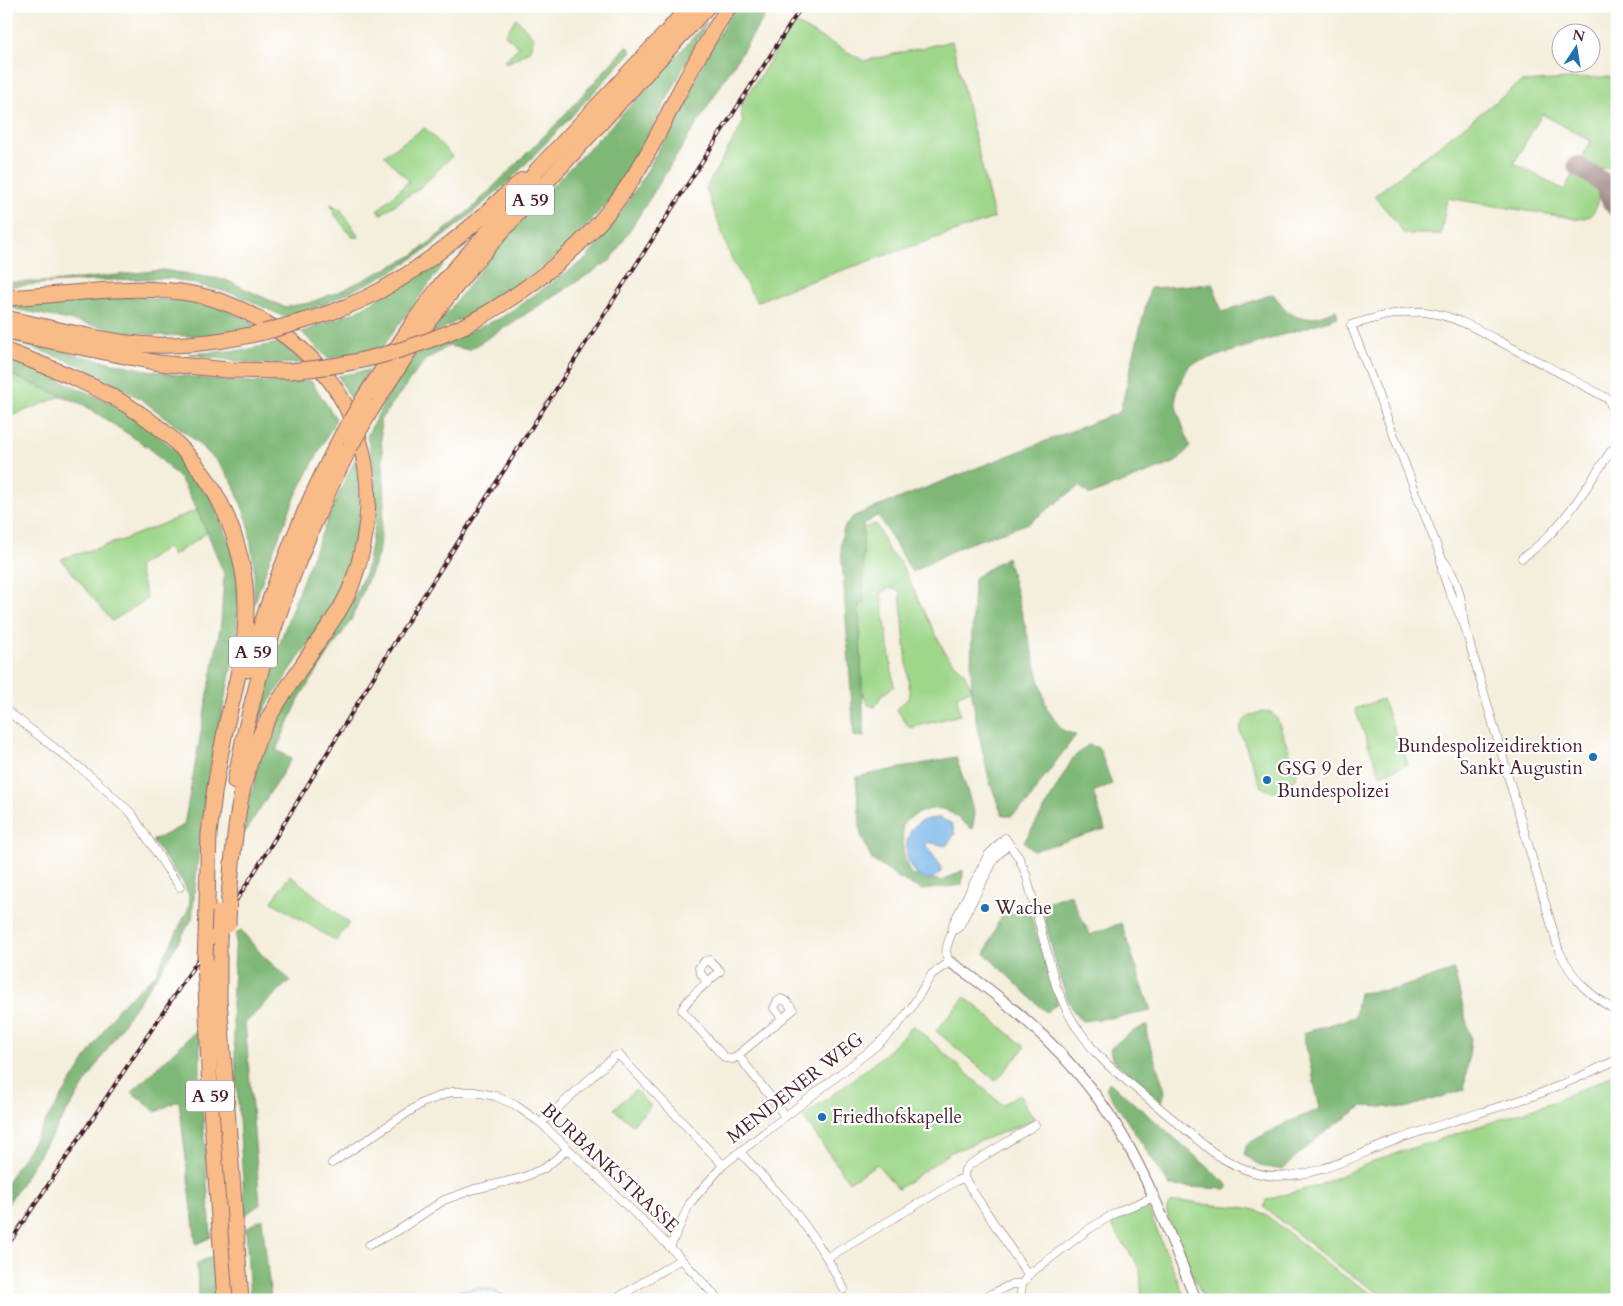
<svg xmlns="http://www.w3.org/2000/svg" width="1623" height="1306" font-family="Cardo,serif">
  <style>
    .green { fill: #9ed78a; stroke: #747b5a }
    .forest { fill: #7eb876; stroke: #646c50 }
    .water { fill: #76b3e8; stroke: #60698a }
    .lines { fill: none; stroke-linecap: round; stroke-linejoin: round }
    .stream { stroke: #76b3e8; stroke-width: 2 }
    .taxiway { stroke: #9f8684; stroke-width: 20 }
    .minor-casing { stroke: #866769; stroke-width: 9 }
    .tertiary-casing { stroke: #866769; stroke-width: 12 }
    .motorway-casing { stroke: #866769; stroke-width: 17 }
    .minor { stroke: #fff; stroke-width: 8 }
    .tertiary { stroke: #fff; stroke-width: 10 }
    .motorway { stroke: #f9bc89; stroke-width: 15 }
    .rail-casing { stroke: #4a1f2b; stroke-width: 4 }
    .rail { stroke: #fff; stroke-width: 2; stroke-dasharray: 5.5; stroke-linecap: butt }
    .motorway-bridge-casing { stroke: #866769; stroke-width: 17; stroke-linecap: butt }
    .motorway-bridge { stroke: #f9bc89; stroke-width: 15 }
    .poi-dot { fill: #1f6fb2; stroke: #fff; stroke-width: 2 }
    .labels { text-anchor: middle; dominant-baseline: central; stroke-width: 4.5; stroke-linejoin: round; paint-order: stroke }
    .shield { fill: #fff; stroke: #80626b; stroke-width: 1 }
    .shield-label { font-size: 18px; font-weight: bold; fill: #4a1f2b }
    .poi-label { font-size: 19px; fill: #4a1f2b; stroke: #fff; text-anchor: start }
    .street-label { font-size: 19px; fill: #4a1f2b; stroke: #fff }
  </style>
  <rect width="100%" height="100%" fill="#fff"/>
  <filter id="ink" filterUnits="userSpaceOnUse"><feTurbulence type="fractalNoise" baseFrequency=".02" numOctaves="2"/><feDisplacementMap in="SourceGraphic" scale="10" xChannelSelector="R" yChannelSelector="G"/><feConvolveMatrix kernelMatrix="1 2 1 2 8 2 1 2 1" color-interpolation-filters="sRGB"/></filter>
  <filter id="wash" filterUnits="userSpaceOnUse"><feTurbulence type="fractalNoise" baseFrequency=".0096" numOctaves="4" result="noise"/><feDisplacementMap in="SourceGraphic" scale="20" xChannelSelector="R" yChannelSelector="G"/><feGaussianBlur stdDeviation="1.12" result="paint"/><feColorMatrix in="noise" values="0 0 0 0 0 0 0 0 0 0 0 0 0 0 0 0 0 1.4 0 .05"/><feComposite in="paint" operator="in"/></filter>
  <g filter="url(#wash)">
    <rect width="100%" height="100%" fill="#f4eedc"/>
    <g class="green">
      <path d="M516,18L534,38L529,51L507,63L504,61L519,47L505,35Z"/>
      <path d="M793,22L864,61L952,41L994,218L779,292L757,302L732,260L706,188L743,123L740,106L768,64Z"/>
      <path d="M1617,76V164C1601,172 1595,169 1581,160L1591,141L1542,114L1514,163L1564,190L1574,172C1581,175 1591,179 1595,184C1603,193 1598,210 1589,216C1585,218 1581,219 1577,219L1447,198L1441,234H1404L1392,217L1374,196L1521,82Z"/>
      <path d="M425,128L452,156L421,187L381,214L377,211L409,181L384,155Z"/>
      <path d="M331,204L341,210L359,237H352L335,215Z"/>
      <path d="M6,373L62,396L6,418Z"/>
      <path d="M197,510L208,532L173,556L167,547L138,567L147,599L112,621L61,559L120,541Z"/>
      <path d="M876,524L889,552L900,562L946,655L963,671L972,689L957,696L960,715L910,728L896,709L910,697L900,591L889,588L881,593L894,686L881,696L875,707L868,705L860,686L853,531Z"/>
      <path d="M1382,699L1408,764L1380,775L1355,709Z"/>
      <path d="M1262,711L1271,712L1277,719L1297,771C1298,788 1272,798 1261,786L1240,732C1240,718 1251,716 1262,711Z"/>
      <path d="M290,875L349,923L336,941L272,902Z"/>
      <path d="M965,997L1025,1047L996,1081L936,1031Z"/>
      <path d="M913,1025L1002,1105L1019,1094L1035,1120L951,1152L898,1189L877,1164L849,1182L803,1117C839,1089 884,1060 913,1025Z"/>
      <path d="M1617,1073V1300H1390L1337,1266L1264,1207L1266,1200L1317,1186L1376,1160L1553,1102Z"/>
      <path d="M635,1090L651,1106L632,1125L614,1109Z"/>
      <path d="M1178,1202H1195L1197,1204L1242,1207L1259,1211L1275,1222L1337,1272L1383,1300H1204L1167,1214V1208L1170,1203Z"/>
      <path d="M1142,1204L1147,1207L1186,1300H1142L1140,1269L1110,1223Z"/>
    </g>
    <g class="forest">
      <path d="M735,6H771L611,260L469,350L449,346L425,360L380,420L385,496L378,555L351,620L301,695L276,750L292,758L243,835L246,815L260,758L278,719L344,618L366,571L375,524V473L367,436L392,387L414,356L442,341L448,345L446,341L501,318L586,259L626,205L648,169L689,93L714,43Z"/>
      <path d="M707,22L631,169L613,196L566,249L492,303L430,335L520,219L642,94Z"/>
      <path d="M627,46L632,51L563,125L510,180L469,216L426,250L393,271L323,305L284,317L236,294L169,278L61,282L6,287V282H53L163,270L226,280L284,307L309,303L343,290L412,256L468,212L556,124Z"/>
      <path d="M457,246L381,349L328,359L302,332L357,311L429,269Z"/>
      <path d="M1213,284L1222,312L1273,294C1296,324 1302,322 1336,310L1338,317L1230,352L1190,364L1176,392V407L1190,447L1176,462L1090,495L1079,486L1029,523L962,546L912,572L878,515L863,525L864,604H859L864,737L854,736L841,545C842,531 844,525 854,516L1120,412L1150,288Z"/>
      <path d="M122,296L211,303L262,327L230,334L194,336L155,335L127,332L6,307V303Z"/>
      <path d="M6,338C88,357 170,380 254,382C273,383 292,381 311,381L336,419L296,495L269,561L254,605V565L248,522L233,483L216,460L191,437L141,399L85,367Z"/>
      <path d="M283,342L305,363L256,364L189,354L244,350Z"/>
      <path d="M6,359L44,373L111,403L157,434L179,454L210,495L232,549L238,584V603L237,641L208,780L201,827L192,919L163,967L127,1018L6,1207V1184L119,1007L155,975L189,908L190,898L183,882L152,841L184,825L221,623L224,574L208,534L193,502L181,480L148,447L84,405L6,373Z"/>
      <path d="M369,370L351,399L338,376Z"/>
      <path d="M357,455L360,523L351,567L329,614L291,669L267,705L253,736C262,704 270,671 281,640C303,576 328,516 357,455Z"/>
      <path d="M1007,557L1047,709L1062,730L1076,735L1042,780L1027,804L1011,816H1003L990,783L977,726L972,694L971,666L974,578Z"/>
      <path d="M1088,745L1099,748L1112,784L1093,792L1105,829L1033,851L1024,842L1045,808L1073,758Z"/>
      <path d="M956,757L975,815L972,829C965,824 953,813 946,810C931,805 914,814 903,823C902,842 902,858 911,875L943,881L963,870L962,885L922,890L899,878L872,860L861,835L856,777Z"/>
      <path d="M1070,894L1090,935L1121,923L1151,1011L1126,1016L1082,1021C1062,1004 1048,932 1042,904Z"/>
      <path d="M1029,910L1058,1003L1046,1012L985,954L1001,916Z"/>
      <path d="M241,930L261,954L290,980L245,1023L260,1204L245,1215L232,1005L236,934Z"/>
      <path d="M1454,970L1471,1040L1464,1090L1405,1108L1363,1106L1326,1131L1294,1158L1283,1170L1260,1166L1244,1154L1247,1144L1286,1123L1320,1109L1303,1033L1355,1017L1359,993L1396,989Z"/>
      <path d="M1148,1025L1147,1036L1165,1091L1162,1103L1112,1059L1110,1049C1122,1038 1133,1030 1148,1025Z"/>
      <path d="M200,1027V1070L211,1237L196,1244L179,1100L156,1112L132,1092Z"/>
      <path d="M1109,1082L1168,1132L1229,1186L1226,1189L1170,1186L1106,1089Z"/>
      <path d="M262,1219L271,1300H250L246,1228Z"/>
      <path d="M213,1256L216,1300H198L197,1263Z"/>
    </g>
    <path class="water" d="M940,818L952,824L955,834L946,846L927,842L926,846L941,866V872C937,875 933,880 927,879C905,877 899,837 917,824C924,819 932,818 940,818Z"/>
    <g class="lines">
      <path class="stream" d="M429,1300C446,1294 468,1287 485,1289C494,1290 501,1294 508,1299"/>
      <path class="taxiway" d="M1577,166L1603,182L1612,202L1617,208"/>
    </g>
  </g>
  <g filter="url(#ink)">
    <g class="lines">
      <defs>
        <g id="minor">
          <path d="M1609,400L1614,413L1617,435"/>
          <path d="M1522,558C1562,531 1584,490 1611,451L1617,445"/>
          <path d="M1441,559L1442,570L1449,591L1464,624L1559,951C1576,983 1586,993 1617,1011"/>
          <path d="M1464,624C1462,597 1458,579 1441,557L1351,325C1375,318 1399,310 1425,312C1459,316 1487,335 1516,350C1550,368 1584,385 1617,404"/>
          <path d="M6,710L93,778L132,814L167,869L180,887"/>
          <path d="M953,931L959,927L995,858L1009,844"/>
          <path d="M708,983L701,974L699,968L705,961L709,960L720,971C710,981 687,997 682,1010L725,1058L733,1059L738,1055L785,1116"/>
          <path d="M738,1055L793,1010L786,1001L781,999L777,1002L774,1008L782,1018"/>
          <path d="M541,1123L607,1063L615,1056L619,1055L723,1165"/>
          <path d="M740,1152L792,1208L809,1231L827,1258L956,1181L964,1178L1028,1275"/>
          <path d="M332,1163L422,1103L451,1092H475L495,1096L515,1105L541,1123L670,1247L719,1300"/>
          <path d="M964,1178L965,1170L969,1165L1035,1125"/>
          <path d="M369,1245L399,1230L444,1200L475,1189L522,1178L545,1168L568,1149"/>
          <path d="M670,1247L690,1203L723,1165L876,1046L897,1026L911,1008L932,974L950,962C940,950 953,938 953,924L988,855L1005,838L1019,858L1026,874L1056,986L1067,1011L1075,1025L1095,1052L1109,1066L1210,1150C1230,1164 1251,1175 1276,1176C1320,1177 1359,1153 1399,1139C1443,1123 1488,1111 1533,1096C1562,1086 1589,1072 1617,1060"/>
          <path d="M827,1258L844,1289"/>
          <path d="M1022,1284L1021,1294L1023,1300"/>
          <path d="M614,1300L681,1259"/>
          <path d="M979,1300L1012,1284H1022L1028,1275L1089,1229L1119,1211L1154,1197"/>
        </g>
        <path id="tertiary" d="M950,962C1018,1007 1079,1063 1121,1133C1152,1185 1173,1244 1196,1300"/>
        <g id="motorway">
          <path d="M6,298C69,295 135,282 198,295C223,300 247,311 269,325C361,382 389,484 352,584C344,606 330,624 317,643C302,666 286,689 272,712C239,768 234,835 229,898"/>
          <path d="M6,318C46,327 86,337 127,343C172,349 220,342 264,332"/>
          <path d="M300,322C317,317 334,312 350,305C394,287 433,258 469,228C488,213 504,194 523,180"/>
          <path d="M468,324C538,286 602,233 642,163C654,143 664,122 674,102C691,69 709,37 729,6"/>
          <path d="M6,332L159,363L227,370L290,371"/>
          <path d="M6,351C104,387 197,426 233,533C245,568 248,596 245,633C242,663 234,693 227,722C219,759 213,796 209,834L206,936"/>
          <path d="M365,396L417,317L442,283L512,205L537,170L666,33L689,6"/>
          <path d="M372,408L428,322L471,267L519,212L708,6"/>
          <path d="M248,670C270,588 303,510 342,435"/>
          <path d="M235,782C256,664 296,553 350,447"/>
          <path d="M219,938V999L241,1300"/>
          <path d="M205,959L210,1094L225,1300"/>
        </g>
      </defs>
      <use href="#minor" class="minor-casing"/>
      <use href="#tertiary" class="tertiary-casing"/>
      <use href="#motorway" class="motorway-casing"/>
      <use href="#minor" class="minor"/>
      <use href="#tertiary" class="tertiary"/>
      <use href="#motorway" class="motorway"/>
      <defs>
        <path id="rail" d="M6,1248L198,960L252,876L417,606L802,6"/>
      </defs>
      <use href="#rail" class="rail-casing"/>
      <use href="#rail" class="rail"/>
      <defs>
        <g id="motorway-bridge">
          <path d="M264,332L300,322"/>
          <path d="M290,371C354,366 410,351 468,324"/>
          <path d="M342,435L365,396"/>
          <path d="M350,447L372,408"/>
          <path d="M228,925L229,898"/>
          <path d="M219,938L220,912"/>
          <path d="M205,959L206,936"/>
        </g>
      </defs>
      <use href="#motorway-bridge" class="motorway-bridge-casing"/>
      <use href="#motorway-bridge" class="motorway-bridge"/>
    </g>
  </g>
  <g class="poi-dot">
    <circle cx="1593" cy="757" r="5"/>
    <circle cx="1267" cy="780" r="5"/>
    <circle cx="985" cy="908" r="5"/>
    <circle cx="822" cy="1117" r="5"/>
  </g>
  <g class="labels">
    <g class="shield">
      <rect x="506" y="184.5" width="48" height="31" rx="4"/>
      <rect x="229" y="636.5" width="48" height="31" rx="4"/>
      <rect x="186" y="1080.5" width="48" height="31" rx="4"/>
    </g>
    <g class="shield-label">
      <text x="530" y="200">A 59</text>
      <text x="253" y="652">A 59</text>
      <text x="210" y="1096">A 59</text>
    </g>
    <g class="poi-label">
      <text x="1583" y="746" text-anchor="end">Bundespolizeidirektion<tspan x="1583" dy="22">Sankt Augustin</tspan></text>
      <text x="1277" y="769">GSG 9 der<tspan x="1277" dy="22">Bundespolizei</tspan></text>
      <text x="995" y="908">Wache</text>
      <text x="832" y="1117">Friedhofskapelle</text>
    </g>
    <g class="street-label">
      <text transform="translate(795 1088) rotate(-38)">MENDENER WEG</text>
      <text transform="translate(610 1168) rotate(43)">BURBANKSTRASSE</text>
    </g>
  </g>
  <rect width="1623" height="1306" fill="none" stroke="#fff" stroke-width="25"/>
  <g transform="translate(1576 48) rotate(12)"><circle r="24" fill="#ffffff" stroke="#b7a5aa"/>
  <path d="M0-4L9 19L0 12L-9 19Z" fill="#1f6fb2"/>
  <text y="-8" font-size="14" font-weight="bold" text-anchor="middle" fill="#4a1f2b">N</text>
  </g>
</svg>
